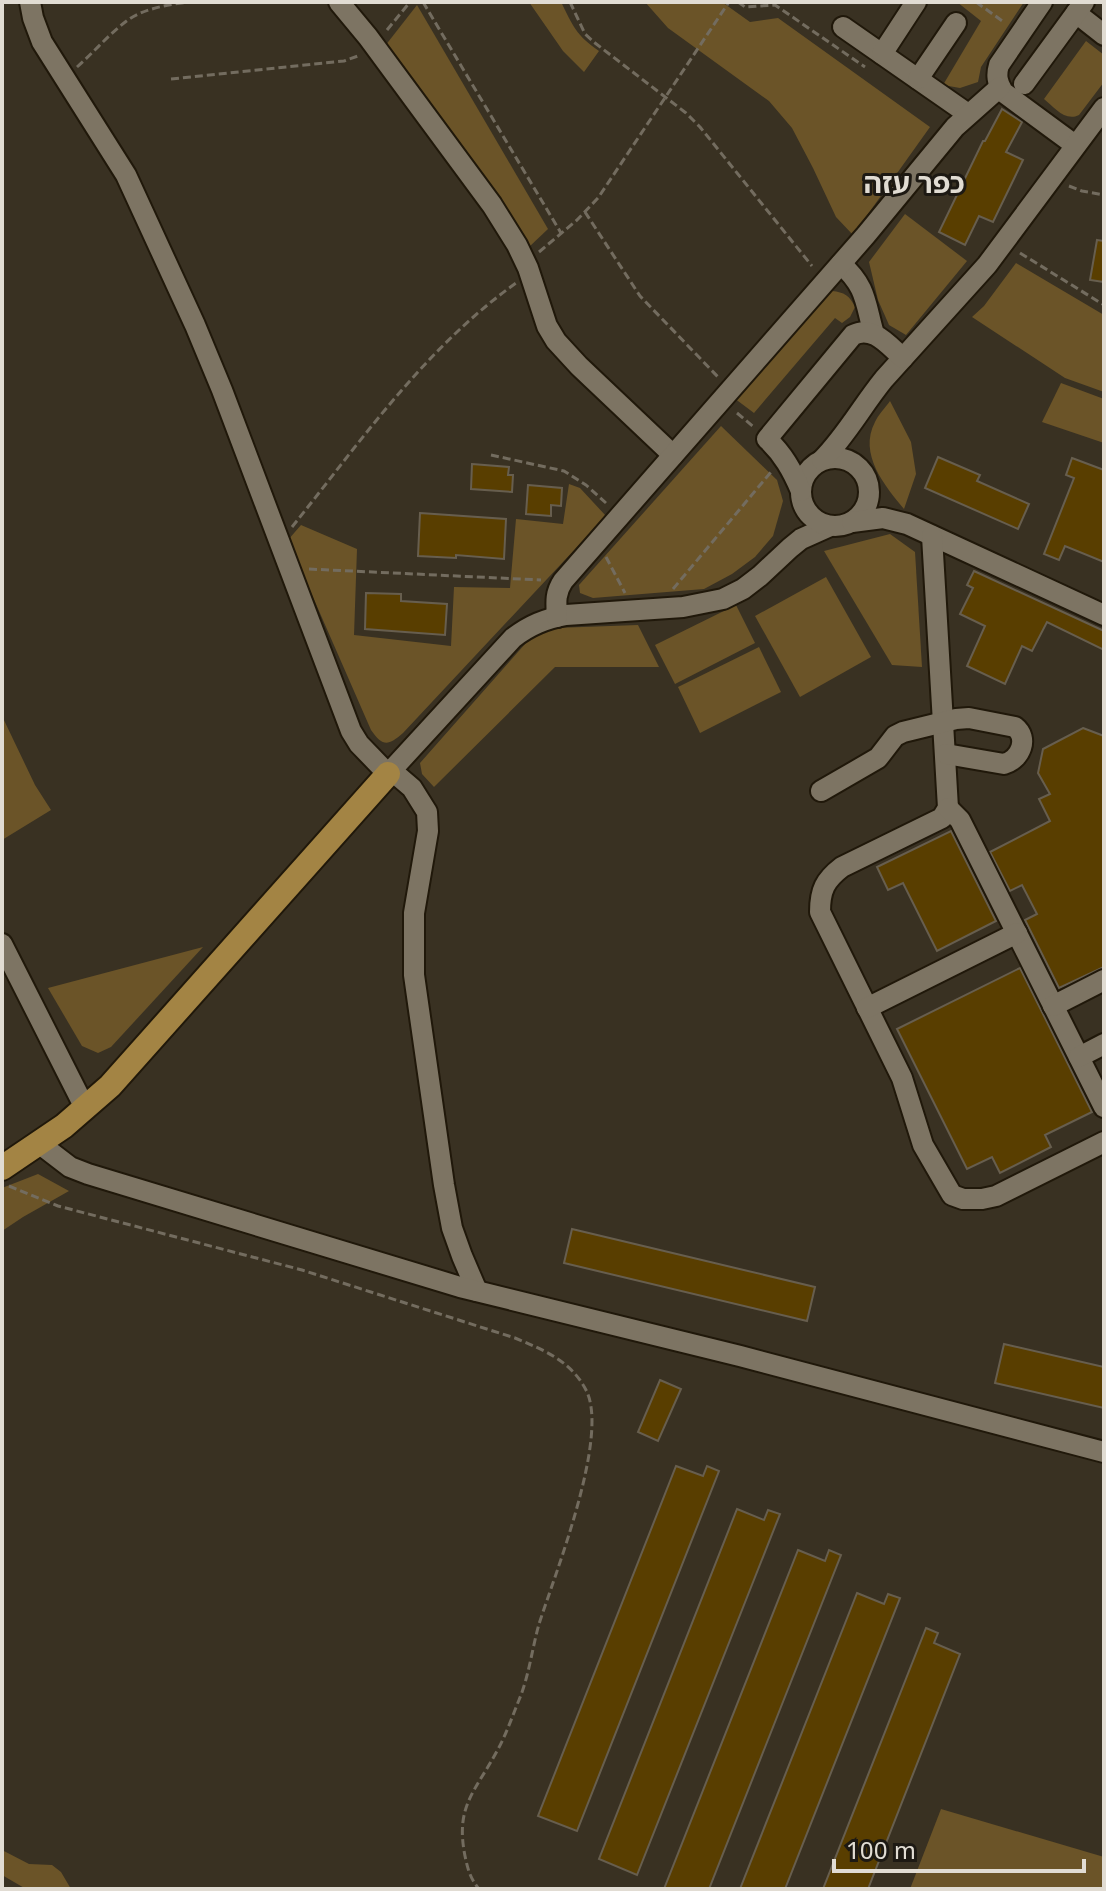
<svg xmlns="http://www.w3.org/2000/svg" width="1106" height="1891" font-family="Georgia,'Noto Sans Hebrew',serif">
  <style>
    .green { fill: #6b5428 }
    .building { fill: #593e00; stroke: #675e4e; stroke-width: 2 }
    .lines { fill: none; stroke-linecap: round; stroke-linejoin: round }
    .minor-casing { stroke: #20180a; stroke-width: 24 }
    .major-casing { stroke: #20180a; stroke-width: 28 }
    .path { stroke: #736c5f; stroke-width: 3; stroke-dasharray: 8 4; stroke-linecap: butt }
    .minor { stroke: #7d7463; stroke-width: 20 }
    .major { stroke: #a38444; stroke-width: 24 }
    .labels { text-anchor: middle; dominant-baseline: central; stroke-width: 6; stroke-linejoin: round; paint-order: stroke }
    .quarter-label { font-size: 28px; font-weight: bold; fill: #e1dcd3; stroke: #1d1913 }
  </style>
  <rect width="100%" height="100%" fill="#393122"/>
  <g class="green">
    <path d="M529,2H561C573,26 576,35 599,51L584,72L563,51Z"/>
    <path d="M645,2H722L750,22L778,18L930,127L853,235L836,217L813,168L792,128L769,101L668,28Z"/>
    <path d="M957,2H1024L981,67L978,82L960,88L943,85L981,21Z"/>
    <path d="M417,5L548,229L529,247L385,46Z"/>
    <path d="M1086,41L1104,55V82L1079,115C1065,122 1054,107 1044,99Z"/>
    <path d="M905,214L967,261L906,335L889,325L878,300L869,262Z"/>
    <path d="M1016,263L1104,315V392L1065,378L972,317L984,306Z"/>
    <path d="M832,291C844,292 850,296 855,307L850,317L842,323L835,318L754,413L734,398L823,294Z"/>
    <path d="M1061,383L1104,399V443L1042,422Z"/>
    <path d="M890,401L911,442L916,474L904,509C885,486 858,454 875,422C878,415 885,408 890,401Z"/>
    <path d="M721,426L777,480L783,501L773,536L755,557L732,574L704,589L593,598L580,593L579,585Z"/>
    <path d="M569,484L580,488L606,516L403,733C388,746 383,747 371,730L288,540L301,525L357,549L354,635L451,646L454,587L510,588L516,519L563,524Z"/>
    <path d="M890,534L915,552L922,667L892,665L824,551Z"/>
    <path d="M826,577L871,657L800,697L755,616Z"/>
    <path d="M736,605L755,643L675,684L655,645Z"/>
    <path d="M638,625L659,667H555L434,787L422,774L420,763L533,635L555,628Z"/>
    <path d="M759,647L781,692L700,733L678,687Z"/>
    <path d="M2,716L35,785L51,810L2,840Z"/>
    <path d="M203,947L111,1047L98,1053L82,1046L48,988Z"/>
    <path d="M38,1174L69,1191L23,1217L2,1231V1188Z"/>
    <path d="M941,1809L1104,1857V1889H910Z"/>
    <path d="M2,1850L29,1864L52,1865L61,1872L71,1889H26L2,1875Z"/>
  </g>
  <g class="building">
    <path d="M1002,109L1022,122L1006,152L1023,160L993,222L979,216L965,245L939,232L983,141H985Z"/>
    <path d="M1097,240L1104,241V282L1090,280Z"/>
    <path d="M938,457L980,475L977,481L1029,504L1018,529L925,488Z"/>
    <path d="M1072,458L1104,470V562L1065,546L1059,560L1044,554L1074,478L1066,475Z"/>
    <path d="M472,464L509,467L508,475H513L512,492L471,489Z"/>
    <path d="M528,485L562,488L561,506L551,505V516L526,514Z"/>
    <path d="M420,513L506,519L504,559L456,555V558L418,556Z"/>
    <path d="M974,571L1104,631V650L1047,622L1032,651L1022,646L1005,684L967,666L985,626L960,614L973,588L967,585Z"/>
    <path d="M366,593L401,594V601L447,604L445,635L365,629Z"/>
    <path d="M1083,728L1104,736V967L1059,988L1025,920L1037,914L1022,885L1010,891L990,852L1050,821L1039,799L1050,794L1038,773L1043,749Z"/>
    <path d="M951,831L996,921L937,951L903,883L888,890L877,867Z"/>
    <path d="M1020,968L1092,1112L1045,1135L1051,1147L1000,1173L992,1157L967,1169L897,1029Z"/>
    <path d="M572,1229L815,1287L807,1321L564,1263Z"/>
    <path d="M1004,1344L1104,1367V1408L995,1383Z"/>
    <path d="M660,1380L681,1389L658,1441L638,1432Z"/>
    <path d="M676,1466L703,1476L707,1466L719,1471L577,1831L538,1816Z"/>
    <path d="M737,1509L764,1520L768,1510L780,1514L637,1875L599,1859Z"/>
    <path d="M798,1550L825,1561L829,1550L841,1555L709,1889H664Z"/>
    <path d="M857,1593L884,1604L888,1594L900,1598L785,1889H740Z"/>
    <path d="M926,1628L938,1633L934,1643L960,1654L868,1889H823Z"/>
  </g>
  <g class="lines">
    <defs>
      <g id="minor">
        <path d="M30,2L33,18L42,42L126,175L195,325L222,390L351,731L359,744L388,774L513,638C530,625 545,619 566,615L683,607L723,599L743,589L760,576L790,548L801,539L830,526"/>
        <path d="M339,2L368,37L492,205L517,245L528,268L547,326L556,341L579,366L673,455"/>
        <path d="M1042,2L999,65C996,75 997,82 1003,92L1075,145"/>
        <path d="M1076,13L1104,35"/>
        <path d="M843,27L968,114"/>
        <path d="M882,54L916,2"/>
        <path d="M918,79L956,23"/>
        <path d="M1024,84L1084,2"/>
        <path d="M841,264C867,287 865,303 874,334"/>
        <circle cx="835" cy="492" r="34"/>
        <path d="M822,460C846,436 862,406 884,379L987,265L1104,108"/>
        <path d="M801,491C792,470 783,454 767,439L853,335C873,325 888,345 903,358"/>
        <path d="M852,522L883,518L907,524L1104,615"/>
        <path d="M932,536L948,808L942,818L842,867C825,880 820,890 820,912L902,1078L923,1145L952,1195L963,1199H982L996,1196L1104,1142"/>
        <path d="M557,617C556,602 555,593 563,581L866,235L955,127L1000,87"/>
        <path d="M391,770L412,788L427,812L428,831L414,913V975L444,1185L452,1228L462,1256L477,1291"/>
        <path d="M821,791L878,758L895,736L903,732L956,719L969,718L1015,727C1029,738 1021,759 1004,764L946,754"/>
        <path d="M948,808L960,820L1104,1107"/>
        <path d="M2,944L85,1108"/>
        <path d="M1053,1006L1104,980"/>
        <path d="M867,1008L1017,933"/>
        <path d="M1079,1057L1104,1044"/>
        <path d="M40,1144L70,1167L88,1174L460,1287L740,1356L1104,1452"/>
      </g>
      <path id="major" d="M2,1168L64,1126L110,1086L388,774"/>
    </defs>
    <use href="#minor" class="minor-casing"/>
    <use href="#major" class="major-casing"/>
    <g class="path">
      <path d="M423,2L561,233"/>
      <path d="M570,2L585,34L595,43L686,113L700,127L812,266"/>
      <path d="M738,2L745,7L775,5L865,67"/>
      <path d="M976,2L1005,23"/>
      <path d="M387,30L410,2"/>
      <path d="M77,67C94,52 110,33 128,20C145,8 168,5 188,2"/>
      <path d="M171,79L344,61L358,56"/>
      <path d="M1069,186L1082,191L1104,195"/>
      <path d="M585,212L640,296L719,378"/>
      <path d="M539,252L577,220L598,198L729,2"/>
      <path d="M1020,253L1104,305"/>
      <path d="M737,413L755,428"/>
      <path d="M491,455L564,471L586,485L606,503"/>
      <path d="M292,527C361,441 425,348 516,283"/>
      <path d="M606,557L625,593"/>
      <path d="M309,569L541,580"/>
      <path d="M673,589L771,472"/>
      <path d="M9,1186L58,1206L302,1270L515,1338C544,1350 571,1361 586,1390C610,1436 555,1574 539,1624C532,1649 529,1676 519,1700C512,1717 506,1735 497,1751C475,1792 455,1806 465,1856C468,1870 470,1878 479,1889"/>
    </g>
    <use href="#minor" class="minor"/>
    <use href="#major" class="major"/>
  </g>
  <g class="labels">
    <g class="quarter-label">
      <text x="914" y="182">כפר עזה</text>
    </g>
  </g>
  <rect width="1106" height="1891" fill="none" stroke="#e1dcd3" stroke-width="8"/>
  <path d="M834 1859v12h250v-12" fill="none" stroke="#e1dcd3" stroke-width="4"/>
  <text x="846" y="1859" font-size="24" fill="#e1dcd3" stroke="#1d1913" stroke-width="6" paint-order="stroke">100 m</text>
</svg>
